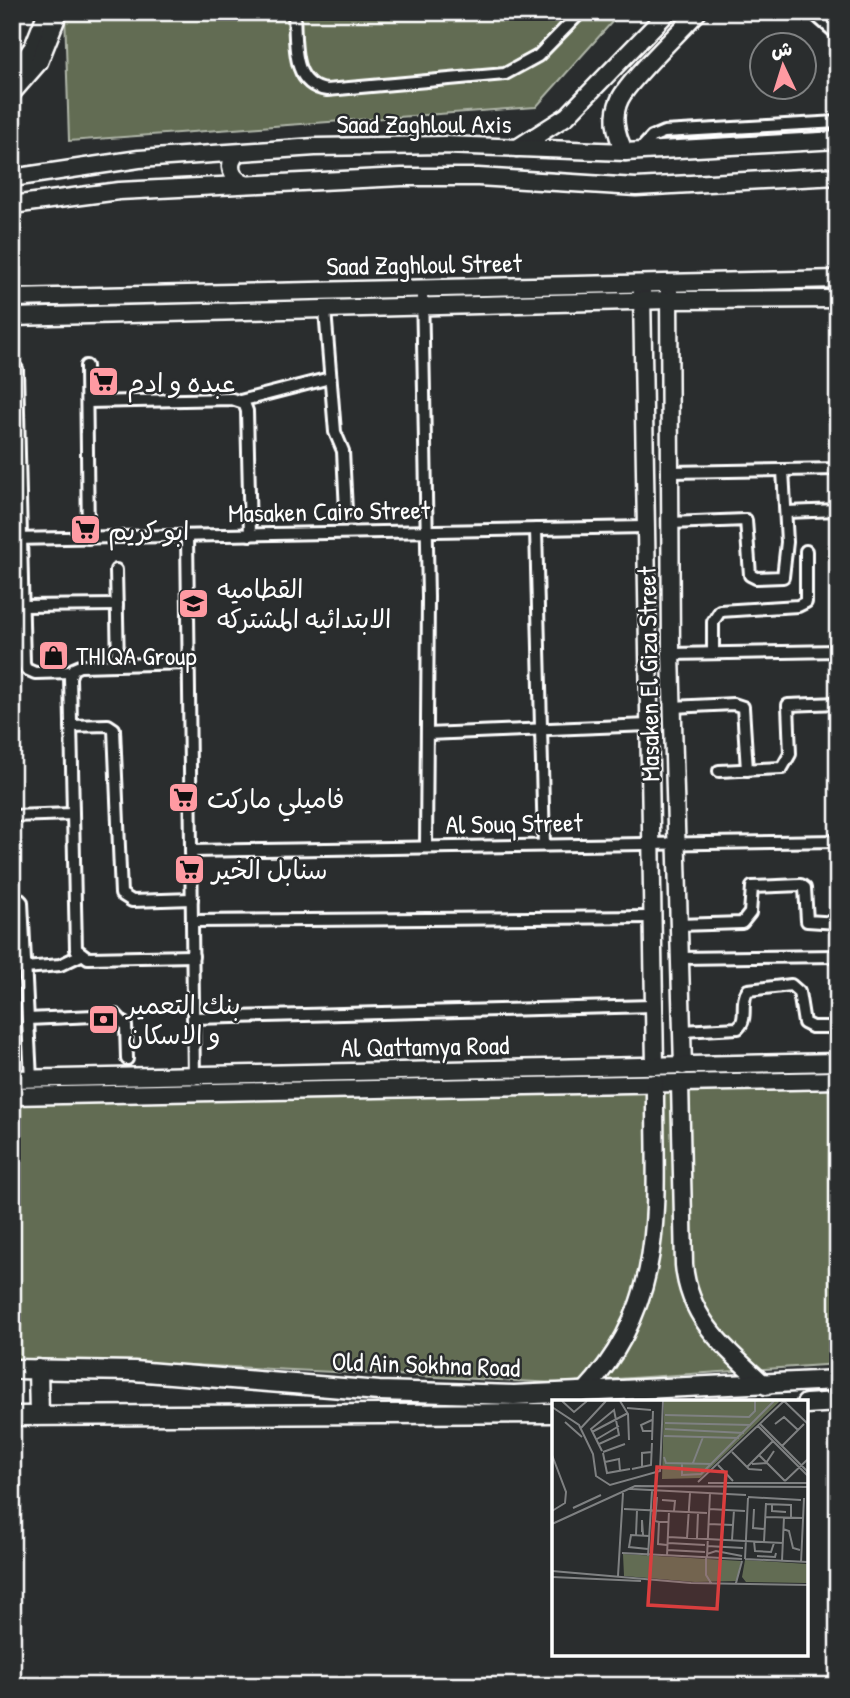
<svg xmlns="http://www.w3.org/2000/svg" width="850" height="1698" font-family="'Patrick Hand','Playpen Sans Arabic',sans-serif">
  <style>
    .green { fill: #626c53; stroke: #b0b6a9; stroke-width: 2 }
    .lines { fill: none; stroke-linecap: round; stroke-linejoin: round }
    .street-casing { stroke: #fff; stroke-width: 16 }
    .secondary-casing { stroke: #fff; stroke-width: 21 }
    .primary-casing { stroke: #fff; stroke-width: 23 }
    .street { stroke: #2a2d2e; stroke-width: 10 }
    .secondary { stroke: #2a2d2e; stroke-width: 16 }
    .primary { stroke: #2a2d2e; stroke-width: 18 }
    .labels { text-anchor: middle; dominant-baseline: central; stroke-width: 5; stroke-linejoin: round; paint-order: stroke }
    .street-label { font-size: 26px; fill: #fff; stroke: #2a2d2e }
    .poi-label { font-size: 26px; fill: #fff; stroke: #2a2d2e; text-anchor: start }
    .inset-road { fill: none; stroke: #7f8182; stroke-width: 2 }
    .view { fill: #da3e3e; fill-opacity: 0.15; stroke: #da3e3e; stroke-width: 3.5 }
    .inset-edge { fill: none; stroke: #fff; stroke-width: 3.5 }
  </style>
  <rect width="100%" height="100%" fill="#2a2d2e"/>
  <filter id="ink" filterUnits="userSpaceOnUse"><feTurbulence type="fractalNoise" baseFrequency=".0143" numOctaves="2"/><feDisplacementMap in="SourceGraphic" scale="14" xChannelSelector="R" yChannelSelector="G"/><feConvolveMatrix kernelMatrix="1 2 1 2 8 2 1 2 1" color-interpolation-filters="sRGB"/></filter>
  <g filter="url(#ink)">
    <g class="green">
      <path d="M65,12H621L536,107L69,141Z"/>
      <path d="M838,1086V1364L558,1383L192,1365L12,1369V1099Z"/>
    </g>
    <g class="lines">
      <defs>
        <g id="street">
          <path d="M294,12C296,41 290,85 327,90L505,74L538,56L581,12"/>
          <path d="M812,12L838,35"/>
          <path d="M833,12L838,16"/>
          <path d="M639,151L652,137L664,132L838,122"/>
          <path d="M422,289L428,597L426,847"/>
          <path d="M325,310L335,432L343,451L346,511"/>
          <path d="M86,366L88,538"/>
          <path d="M17,369L24,664L26,669L35,673L71,672"/>
          <path d="M240,401L330,378"/>
          <path d="M87,402L232,399L244,403L247,411L250,535"/>
          <path d="M670,472L838,469"/>
          <path d="M787,512L838,510"/>
          <path d="M670,523L746,520L750,575L756,578L783,577L787,542L783,470"/>
          <path d="M536,529L544,845"/>
          <path d="M187,536L194,1079"/>
          <path d="M12,539L646,527"/>
          <path d="M116,570L118,665"/>
          <path d="M22,606L117,605"/>
          <path d="M713,653V622L720,611L798,606L806,602V551"/>
          <path d="M671,654L838,651"/>
          <path d="M189,663L80,666L73,669L70,677L76,949L88,958L193,956"/>
          <path d="M672,707L734,704L743,707L747,770"/>
          <path d="M71,726L108,725L114,729L121,894L132,901L192,899"/>
          <path d="M427,734L649,725"/>
          <path d="M719,771L782,768L790,754L788,705L838,703"/>
          <path d="M12,816L73,814"/>
          <path d="M191,851L838,841"/>
          <path d="M12,892L22,902L31,1079"/>
          <path d="M192,921L653,917"/>
          <path d="M678,925L742,923L750,913L752,887L801,885L805,888L807,921L838,923"/>
          <path d="M679,958L838,956"/>
          <path d="M25,968L60,965L81,955"/>
          <path d="M193,1018L653,1006"/>
          <path d="M28,1019L116,1015L126,1026L127,1059"/>
          <path d="M682,1031L738,1028C749,1018 739,1002 748,990L791,985L799,992L804,1023L812,1027H838"/>
        </g>
        <g id="secondary">
          <path d="M12,76L33,47L47,12"/>
          <path d="M12,93L39,62L59,12"/>
          <path d="M517,148L567,116L668,12"/>
          <path d="M625,152C616,135 611,117 620,99C630,79 680,32 698,12"/>
          <path d="M237,153C226,165 231,178 245,184"/>
          <path d="M12,178L139,159L315,147L444,145L625,152L838,140"/>
          <path d="M12,205L119,191L402,177H478L636,187L838,176"/>
          <path d="M669,291L671,654L683,1066"/>
          <path d="M642,292L655,1066"/>
          <path d="M12,298L838,279"/>
          <path d="M12,317L669,300L838,299"/>
          <path d="M12,1079L838,1062"/>
          <path d="M680,1083L684,1265C689,1321 728,1350 766,1386"/>
          <path d="M12,1096L838,1080"/>
          <path d="M583,1393C671,1300 654,1201 655,1083"/>
        </g>
        <g id="primary">
          <path d="M12,1369L134,1371L379,1391L514,1395L838,1380"/>
          <path d="M38,1369L39,1415"/>
          <path d="M806,1404L838,1402"/>
          <path d="M12,1416L554,1413"/>
        </g>
      </defs>
      <use href="#street" class="street-casing"/>
      <use href="#secondary" class="secondary-casing"/>
      <use href="#primary" class="primary-casing"/>
      <use href="#street" class="street"/>
      <use href="#secondary" class="secondary"/>
      <use href="#primary" class="primary"/>
    </g>
  </g>
  <defs>
    <symbol id="supermarket-square" viewBox="-11 -11 22 22"><rect x="-9" y="-9" width="18" height="18" rx="4" fill="#ff9aa2" stroke="#2a2d2e"/><path d="M-6-5.5h2.5l.6 2H6L4.5 2H-2.5L-4.4-4H-6ZM-1.5 3.2a1.3 1.3 0 1 0 .1 0ZM3 3.2a1.3 1.3 0 1 0 .1 0Z" fill="#111"/></symbol>
    <symbol id="school-square" viewBox="-11 -11 22 22"><rect x="-9" y="-9" width="18" height="18" rx="4" fill="#ff9aa2" stroke="#2a2d2e"/><path d="M0-5L7-2L0 1L-7-2ZM-4 1L0 2.5L4 1V4Q0 6-4 4Z" fill="#111"/></symbol>
    <symbol id="shop-square" viewBox="-11 -11 22 22"><rect x="-9" y="-9" width="18" height="18" rx="4" fill="#ff9aa2" stroke="#2a2d2e"/><path d="M-5-2.5h2.3a2.7 3.5 0 0 1 5.4 0H5L5.5 6h-11ZM-1.5-2.5h3a1.5 2.3 0 0 0-3 0Z" fill="#111"/></symbol>
    <symbol id="bank-square" viewBox="-11 -11 22 22"><rect x="-9" y="-9" width="18" height="18" rx="4" fill="#ff9aa2" stroke="#2a2d2e"/><path d="M-6-4H6V4H-6ZM0-2.3a2.3 2.3 0 1 0 0 4.6a2.3 2.3 0 1 0 0-4.6Z" fill="#111"/></symbol>
  </defs>
  <g fill-rule="evenodd">
    <use href="#supermarket-square" x="86" y="364" width="35" height="35"/>
    <use href="#supermarket-square" x="68" y="512" width="35" height="35"/>
    <use href="#school-square" x="176" y="586" width="35" height="35"/>
    <use href="#shop-square" x="36" y="638" width="35" height="35"/>
    <use href="#supermarket-square" x="166" y="780" width="35" height="35"/>
    <use href="#supermarket-square" x="172" y="852" width="35" height="35"/>
    <use href="#bank-square" x="86" y="1002" width="35" height="35"/>
  </g>
  <g class="labels">
    <g class="street-label">
      <text x="424" y="123">Saad Zaghloul Axis</text>
      <text transform="translate(424 264) rotate(-1)">Saad Zaghloul Street</text>
      <text transform="translate(329 511) rotate(-1)">Masaken Cairo Street</text>
      <text transform="translate(648 674) rotate(-91)">Masaken El Giza Street</text>
      <text transform="translate(514 823) rotate(-1)">Al Souq Street</text>
      <text transform="translate(425 1046) rotate(-1)">Al Qattamya Road</text>
      <text transform="translate(426 1364) rotate(2)">Old Ain Sokhna Road</text>
    </g>
    <g class="poi-label">
      <text x="127" y="382">عبده و ادم</text>
      <text x="108" y="530">ابو كريم</text>
      <text x="217" y="588">القطاميه<tspan x="217" dy="30">الابتدائيه المشتركه</tspan></text>
      <text x="76" y="655">THIQA Group</text>
      <text x="207" y="798">فاميلي ماركت</text>
      <text x="212" y="869">سنابل الخير</text>
      <text x="127" y="1004">بنك التعمير<tspan x="127" dy="30">و الاسكان</tspan></text>
    </g>
  </g>
  <g transform="translate(552 1400)">
    <rect width="256" height="256" fill="#2a2d2e"/>
    <path d="M112,1H226L227,2L148,78L110,79ZM71,154L189,161L185,181L143,182L72,176ZM193,160L255,164V183L194,182L190,177Z" fill="#626c53"/>
    <path class="inset-road" d="M10,1L22,12L35,1M68,1L76,14L77,40M0,7L27,25L41,54L44,76L58,85L108,71L111,1M75,8L99,10M113,15L197,17L203,11V1M13,22L30,37M113,23L199,25M208,24L256,72M223,24L232,17L246,30M206,26L256,76M28,29L54,1M113,29L192,33M100,31H91L89,25L100,20M40,32L76,13M112,36L187,38M45,39L67,26M100,40L101,11M47,44L67,35L62,10L39,29L50,51M230,46L252,24M51,52L73,44M180,52L197,69L210,70M51,53L55,73L78,69M0,55L14,92L13,103L0,111M207,55L233,81M112,57L114,63L160,64M53,62L67,59L68,71M130,63V75L149,74L222,1M141,63L151,37M200,64L214,63L222,51M166,65L181,81M90,67V53L100,52M195,67L221,41M80,69L99,65L100,43M233,81L256,59M146,82L232,1L256,24M156,83H256M79,89L194,95M105,97L103,121L107,122M196,97L249,100M110,100L123,101L122,111M214,104L239,105V117M220,104V111L234,112M21,108L49,95M72,109L155,113M157,109L193,111M202,109L201,128L213,129M214,117L251,118M0,124L83,86L256,87M156,124L181,125M231,129L237,131L241,148L248,150M90,132V120L91,135M84,135L85,110M116,137L231,143M135,138L138,93M145,138L146,113M180,140L182,110M202,141L203,151L219,152L222,143M212,142L214,103M116,143L153,145M115,145L106,144L107,122H117M155,146L191,148M96,149L77,147L79,135L97,136M115,150L153,152M70,153L190,159M155,154L164,151L190,156M96,156L100,91M115,156L117,111M205,156L223,157L224,153M155,157L158,93M154,158V175L159,183M193,159L256,162M193,159L196,98M230,161L232,117M249,163L252,98M0,171L139,183L256,185M66,176L71,93M0,177L89,181M184,183L190,161"/>
    <path class="view" d="M105,67L174,72L165,209L96,205Z"/>
    <rect width="256" height="256" class="inset-edge"/>
  </g>
  <rect width="850" height="1698" fill="none" stroke="#2a2d2e" stroke-width="42"/>
  <rect x="21" y="21" width="808" height="1656" fill="none" stroke="#fff" stroke-width="2.5" filter="url(#ink)"/>
  <g transform="translate(783 66) rotate(356)"><circle r="33" fill="#2a2d2e" stroke="#7f8182" stroke-width="2"/>
  <path d="M0-5L12 26L0 18L-12 26Z" fill="#ff9aa2"/>
  <text y="-10" font-size="19" font-weight="bold" text-anchor="middle" fill="#ffffff">ش</text>
  </g>
</svg>
